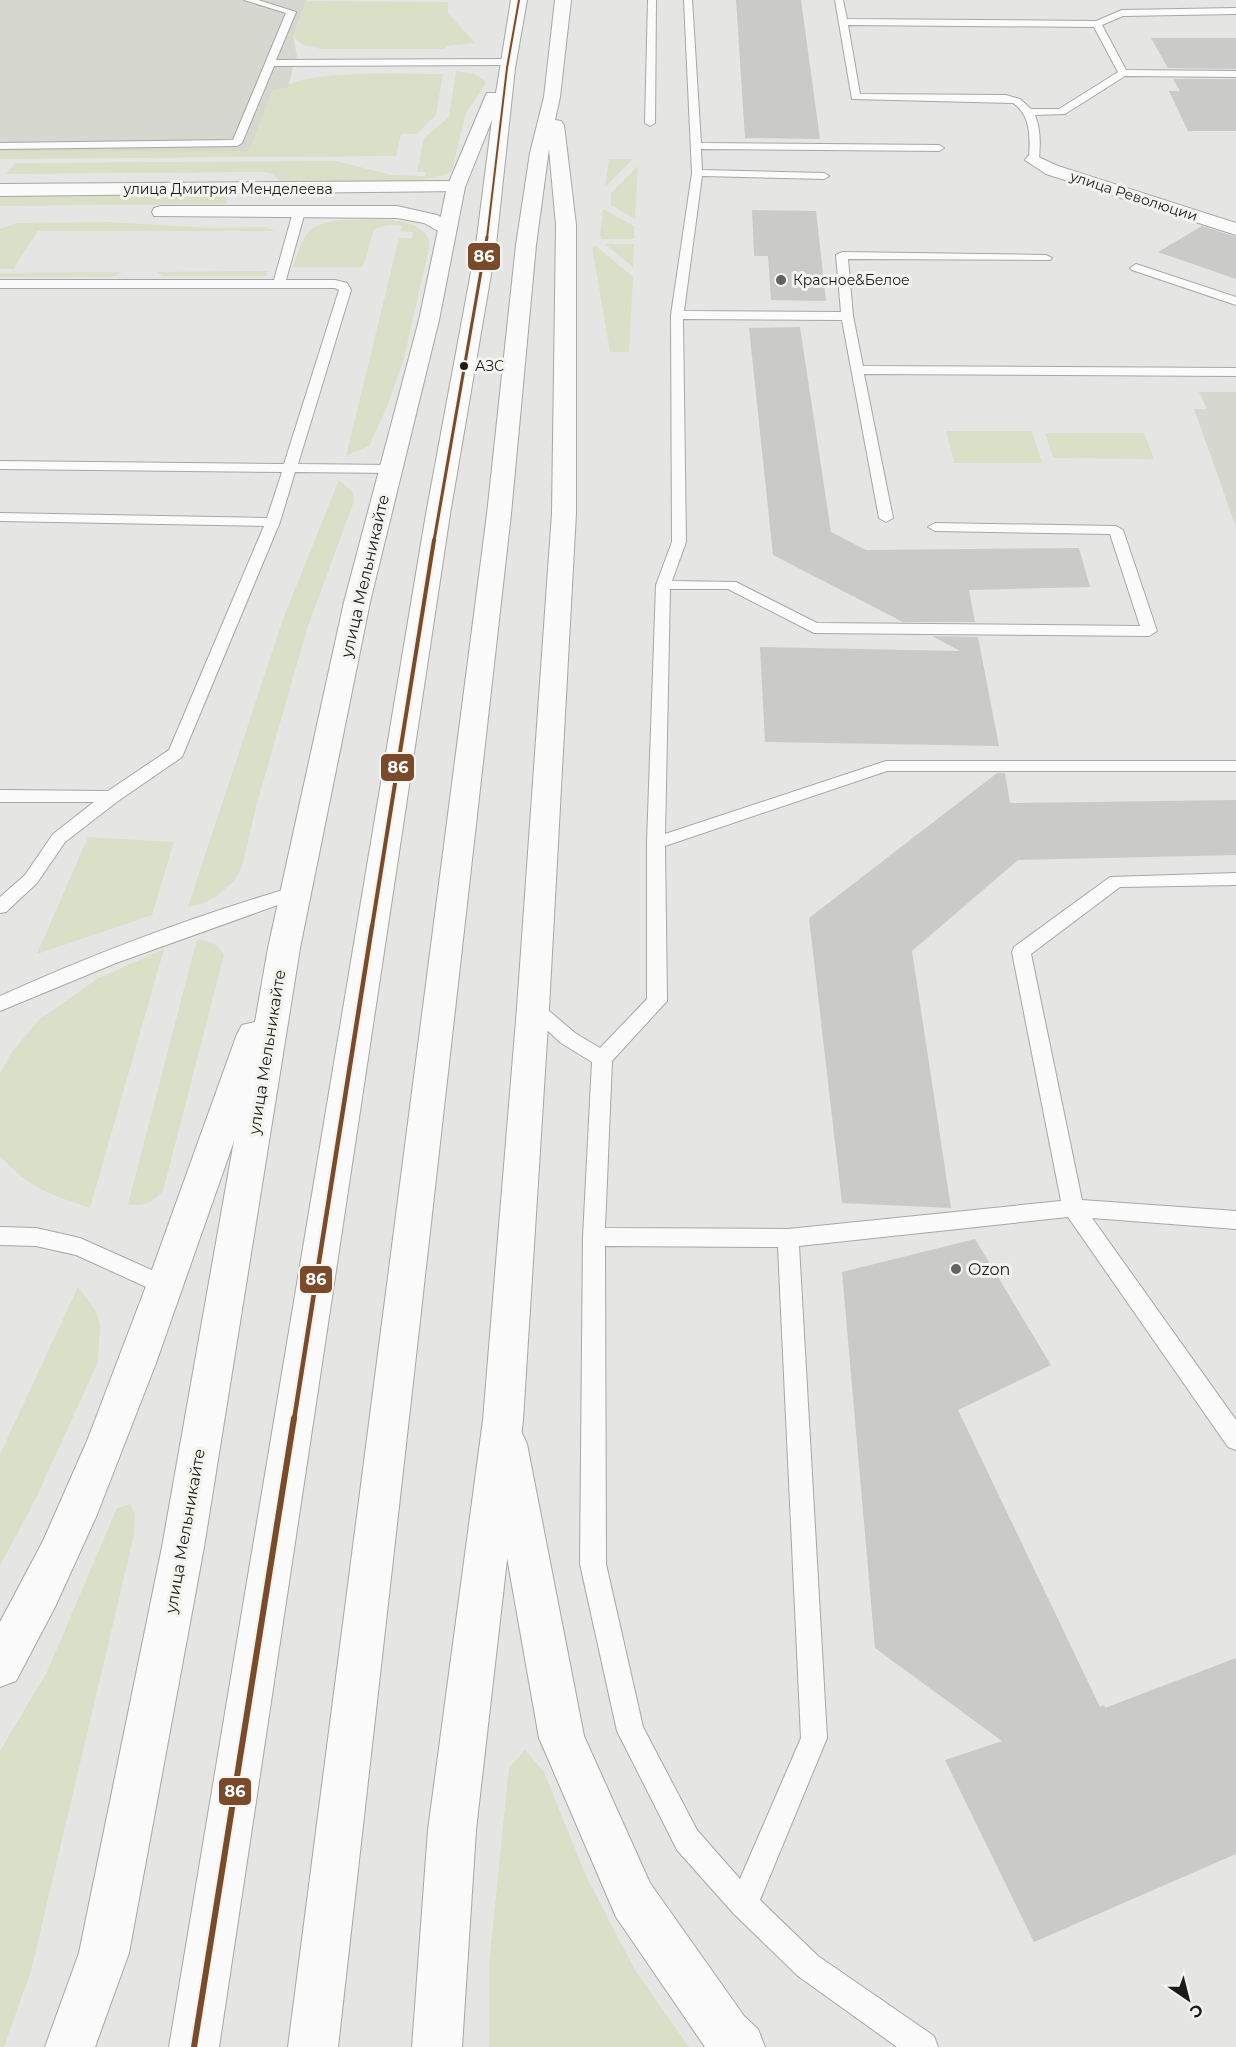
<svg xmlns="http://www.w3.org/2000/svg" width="1236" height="2047" font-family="Montserrat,sans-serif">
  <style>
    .built { fill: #d6d7cf }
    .green { fill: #dadfc8 }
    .building { fill: #cacac8 }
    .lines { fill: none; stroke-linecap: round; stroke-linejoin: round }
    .service-casing { stroke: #a7a7a5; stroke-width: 2 }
    .minor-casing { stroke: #a7a7a5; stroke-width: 2 }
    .tertiary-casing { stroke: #a7a7a5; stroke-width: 2 }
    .secondary-casing { stroke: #a7a7a5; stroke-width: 2 }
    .service { fill: #fbfbfb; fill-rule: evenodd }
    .minor { fill: #fbfbfb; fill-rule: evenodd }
    .tertiary { fill: #fbfbfb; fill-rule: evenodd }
    .secondary { fill: #fbfbfb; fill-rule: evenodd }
    .bus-1-far4-casing { stroke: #f3f4ef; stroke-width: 4.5 }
    .bus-1-far3-casing { stroke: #f3f4ef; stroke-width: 6 }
    .bus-1-far2-casing { stroke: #f3f4ef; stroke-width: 8 }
    .bus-1-far1-casing { stroke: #f3f4ef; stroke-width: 9 }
    .bus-1-casing { stroke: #f3f4ef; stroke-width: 10 }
    .bus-1-far4 { stroke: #7a4b2a; stroke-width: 2 }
    .bus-1-far3 { stroke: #7a4b2a; stroke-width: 3 }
    .bus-1-far2 { stroke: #7a4b2a; stroke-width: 4 }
    .bus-1-far1 { stroke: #7a4b2a; stroke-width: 4.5 }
    .bus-1 { stroke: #7a4b2a; stroke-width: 6 }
    .poi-dot { fill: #626360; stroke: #f3f4ef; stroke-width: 2 }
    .bus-dot { fill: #1b1c1a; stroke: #f3f4ef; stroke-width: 2 }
    .labels { text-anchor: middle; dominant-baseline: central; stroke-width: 6; stroke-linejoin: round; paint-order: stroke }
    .far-street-label { font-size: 14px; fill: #1b1c1a; stroke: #f3f4ef }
    .far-poi-label { font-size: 14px; fill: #1b1c1a; stroke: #f3f4ef; text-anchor: start }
    .bus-label { font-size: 14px; fill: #1b1c1a; stroke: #f3f4ef; text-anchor: start }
    .street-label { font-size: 16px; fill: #1b1c1a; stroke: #f3f4ef }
    .poi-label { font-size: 16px; fill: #1b1c1a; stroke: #f3f4ef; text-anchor: start }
    .line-badge { stroke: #f3f4ef; stroke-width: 2 }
    .badge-label { font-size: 16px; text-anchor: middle; font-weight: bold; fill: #fff }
  </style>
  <rect width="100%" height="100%" fill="#e5e6e3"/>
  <g class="built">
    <path d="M0,0H307L293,36L297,56L292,70L288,91L265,155L0,157Z"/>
    <path d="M1199,392H1236V527L1194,409H1207Z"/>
  </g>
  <g class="green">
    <path d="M307,1L448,2V13L475,43L446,46L445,49H321L303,45L293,36Z"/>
    <path d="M456,71L474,74L485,81V85L466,112L452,171C426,189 316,181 280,181L272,174L265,172L6,174L15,163L336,161L391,175L425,176L426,172H417L424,138L449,117Z"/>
    <path d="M443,74L436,115L417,134H401L396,156L0,159V151H249L273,89L286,88C298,69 417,74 443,74Z"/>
    <path d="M609,159H633L605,187Z"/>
    <path d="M638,166L635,219L611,205V193Z"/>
    <path d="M229,195L226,204L0,206V196Z"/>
    <path d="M603,209L634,226V239H602L600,236Z"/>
    <path d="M344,220C369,220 421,213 430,243L404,358L387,407L369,446L346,456L399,238H412L413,232L400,231L403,226L390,225L374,229L363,267H293C305,234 305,223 344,220Z"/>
    <path d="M108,222L212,228L265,227L275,231H38L13,269H0V229L17,223Z"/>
    <path d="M605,244H634L633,267Z"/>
    <path d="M592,246H596L633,277L629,352H610Z"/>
    <path d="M268,271L266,276H163L156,272Z"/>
    <path d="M122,272L113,277H0V273Z"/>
    <path d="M946,431H1032L1042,463H954Z"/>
    <path d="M1045,433H1144L1154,459L1053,458Z"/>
    <path d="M339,480L353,492L354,501L307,629L256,807L242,867L233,882L217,896L202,904L188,907L283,619Z"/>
    <path d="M88,837L174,842L152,915L37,954Z"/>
    <path d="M197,939C211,941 217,943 224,955L163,1191C152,1203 144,1207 128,1204Z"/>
    <path d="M164,949L90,1208C50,1195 28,1187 0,1156V1074L11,1053L40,1019L97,979Z"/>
    <path d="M78,1287L96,1311L100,1325L98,1362L36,1498L0,1566V1454Z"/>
    <path d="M130,1504L135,1514L134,1535L31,1971L4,2047H0V1751L47,1672L117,1508Z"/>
    <path d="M525,1750L544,1772L586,1876L635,1970L689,2047H489V1964L509,1768Z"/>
  </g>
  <g class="building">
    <path d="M736,0H801L820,139L745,138Z"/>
    <path d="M1151,38H1236V69L1168,68Z"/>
    <path d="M1173,79H1236V131H1188L1169,91H1180Z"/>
    <path d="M752,210L816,211L826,301L771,300L768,256H754Z"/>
    <path d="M1202,226L1236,237V279L1158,252Z"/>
    <path d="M800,327L831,532L866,550L1079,548L1090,587L969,590L975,622H903L773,555L749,328Z"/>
    <path d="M932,636L978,637L999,746L765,742L760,647L960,651Z"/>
    <path d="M997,773H1005L1010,803L1236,800V855L1018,860L912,951L951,1208L842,1203L809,918Z"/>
    <path d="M975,1239L1051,1365L958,1410L1100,1707L1104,1705L1105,1708L1236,1658V1854L1034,1942L945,1760L1002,1741L875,1648L842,1272Z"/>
  </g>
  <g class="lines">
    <defs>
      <g id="service">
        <path d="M244,0H258L296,12L276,60L508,59L513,62L508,65L274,66L242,143L237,146L0,149V143L233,140L286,13Z"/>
        <path d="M648,0H656L655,123L650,126L645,123Z"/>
        <path d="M684,0H692L701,143L939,145L944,148L939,151L701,149L702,170L824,173L829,176L824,179L702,176L684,311L841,312L836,255L842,252L1046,255L1052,258L1050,260L848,259L853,316L863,366L1236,368V376L864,374L893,518L886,522L879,518L842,320L683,319L686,542L672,581L736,582L817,623L1140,626L1110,534L935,531L928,527L935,523L1116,526L1123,530L1157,631L1149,636L814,633L728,589H670L665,834L886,761H1236V771H887L665,846L667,1001L612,1061L605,1228L788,1229L1061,1201L1012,952L1014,947L1110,877L1236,873V885L1120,887L1031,954L1082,1200L1236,1211V1229L1092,1218L1236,1420V1450L1228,1447L1068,1217L799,1246L827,1738L760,1900L818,1956L934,2036L938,2047H897L798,1976L734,1914L677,1850L617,1731L580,1564L583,1237L592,1062L561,1043L523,1008L526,1003L533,1001L540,1003L575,1033L600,1048L647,999V843L656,585L672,542L671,315L692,173ZM605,1246L778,1247L801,1738L740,1879L697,1830L643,1727L606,1564Z"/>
        <path d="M835,0H843L847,19L1096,21L1122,10L1236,8V14L1123,16L1102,25L1126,70L1236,71V77L1125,76L1065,114L1035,115C1041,130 1040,145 1039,160L1034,163L1029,160C1030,139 1032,116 1013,103L852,99ZM848,25L1094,27L1118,72L1059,109H1031L1020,99L1006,95L860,94Z"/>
        <path d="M299,209L305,212L286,280H335L347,283L351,290L298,464L391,465L398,469L391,473L295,472L280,522L182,757L118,801L65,842L37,883L6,912L0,913V897L25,875L53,834L94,802H0V790L108,791L169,750L264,526L0,521V513L267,518L282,472L0,469V461L284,464L339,290L335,288H0V280H274L293,212Z"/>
        <path d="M1136,264L1236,297V305L1132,270L1130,268Z"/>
        <path d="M297,886L303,888L306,892L303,896L116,963L0,1011V996C96,953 196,915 297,886Z"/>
        <path d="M0,1227L36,1228L80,1238L174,1280L177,1287L174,1294L166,1296L76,1255L36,1246L0,1245Z"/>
      </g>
      <path id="minor" d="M1034,155L1058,166L1236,223V235L1046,174L1025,160L1028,156Z"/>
      <g id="tertiary">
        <path d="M456,181L462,183L465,187L462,191L0,196V184Z"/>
        <path d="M161,206H397L437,215L454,224L457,228L454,232H440L424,223L397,218L154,216L152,212L154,208Z"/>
        <path d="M507,1426L521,1431L527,1444L584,1736L650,1883L744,2016L758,2029L765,2047H705L616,1917L546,1754L539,1738L487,1444L493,1431Z"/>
      </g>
      <g id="secondary">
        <path d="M511,0H527L515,68L496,245L450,514L219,2047H169L426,514L476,245L492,120L465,187L439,320L370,602L300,948L204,1547L129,1953L95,2047H45L79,1953L162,1547L234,1141L156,1363L96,1517L55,1607L16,1681L0,1687V1622L43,1541L87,1441L148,1281L237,1034L242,1025L255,1022L268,948L344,602L419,320L447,187L485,97L487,93H496Z"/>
        <path d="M555,0H571L560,97L555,120L561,121L564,125L576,225V513L549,1008L523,1420L476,1830L462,2047H412L428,1830L483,1420L517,1008L552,513L556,225L549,149L536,245L511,514L338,2047H288L487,514L516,245L530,153L544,97Z"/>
      </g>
    </defs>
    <use href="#service" class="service-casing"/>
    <use href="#minor" class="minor-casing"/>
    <use href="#tertiary" class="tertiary-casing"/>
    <use href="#secondary" class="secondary-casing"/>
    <use href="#service" class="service"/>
    <use href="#minor" class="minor"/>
    <use href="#tertiary" class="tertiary"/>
    <use href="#secondary" class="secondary"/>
    <defs>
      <path id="bus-1-far4" d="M487,238L507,68L519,0"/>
      <path id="bus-1-far3" d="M434,541L487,237"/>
      <path id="bus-1-far2" d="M372,927L434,540"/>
      <path id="bus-1-far1" d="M294,1420L372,926"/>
      <path id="bus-1" d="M194,2047L294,1418"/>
    </defs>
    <use href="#bus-1-far4" class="bus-1-far4-casing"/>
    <use href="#bus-1-far3" class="bus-1-far3-casing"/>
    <use href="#bus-1-far2" class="bus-1-far2-casing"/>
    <use href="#bus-1-far1" class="bus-1-far1-casing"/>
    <use href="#bus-1" class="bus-1-casing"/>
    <use href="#bus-1-far4" class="bus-1-far4"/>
    <use href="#bus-1-far3" class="bus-1-far3"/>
    <use href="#bus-1-far2" class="bus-1-far2"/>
    <use href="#bus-1-far1" class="bus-1-far1"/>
    <use href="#bus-1" class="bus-1"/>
  </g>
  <g class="poi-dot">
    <circle cx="781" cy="280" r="6"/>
    <circle cx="956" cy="1269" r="6"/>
  </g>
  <circle class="bus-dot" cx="464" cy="366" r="5"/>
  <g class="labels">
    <g class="far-street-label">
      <text x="228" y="189">улица Дмитрия Менделеева</text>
      <text transform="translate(1134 196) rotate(18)">улица Революции</text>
    </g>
    <g class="far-poi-label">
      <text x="793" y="280">Красное&amp;Белое</text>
    </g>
    <g class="bus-label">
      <text x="475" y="366">АЗС</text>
    </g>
    <g class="street-label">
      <text transform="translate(365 576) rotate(-77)">улица Мельникайте</text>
      <text transform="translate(267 1052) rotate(-81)">улица Мельникайте</text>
      <text transform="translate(185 1531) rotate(-80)">улица Мельникайте</text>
    </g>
    <g class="poi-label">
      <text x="968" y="1269">Ozon</text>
    </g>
  </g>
  <g class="line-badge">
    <rect x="467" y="242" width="34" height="29" rx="6" fill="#7a4b2a"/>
    <rect x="380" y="753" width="35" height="29" rx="6" fill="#7a4b2a"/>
    <rect x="299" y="1265" width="34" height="29" rx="6" fill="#7a4b2a"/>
    <rect x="218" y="1777" width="34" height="29" rx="6" fill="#7a4b2a"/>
  </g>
  <g class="badge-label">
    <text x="484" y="262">86</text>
    <text x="398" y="773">86</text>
    <text x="316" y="1285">86</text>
    <text x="235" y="1797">86</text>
  </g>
  <g transform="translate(1188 1999) rotate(145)" stroke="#f3f4ef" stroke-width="4.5" paint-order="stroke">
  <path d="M0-4.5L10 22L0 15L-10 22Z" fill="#1b1c1a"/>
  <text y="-9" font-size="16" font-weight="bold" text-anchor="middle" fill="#1b1c1a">С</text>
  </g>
</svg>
